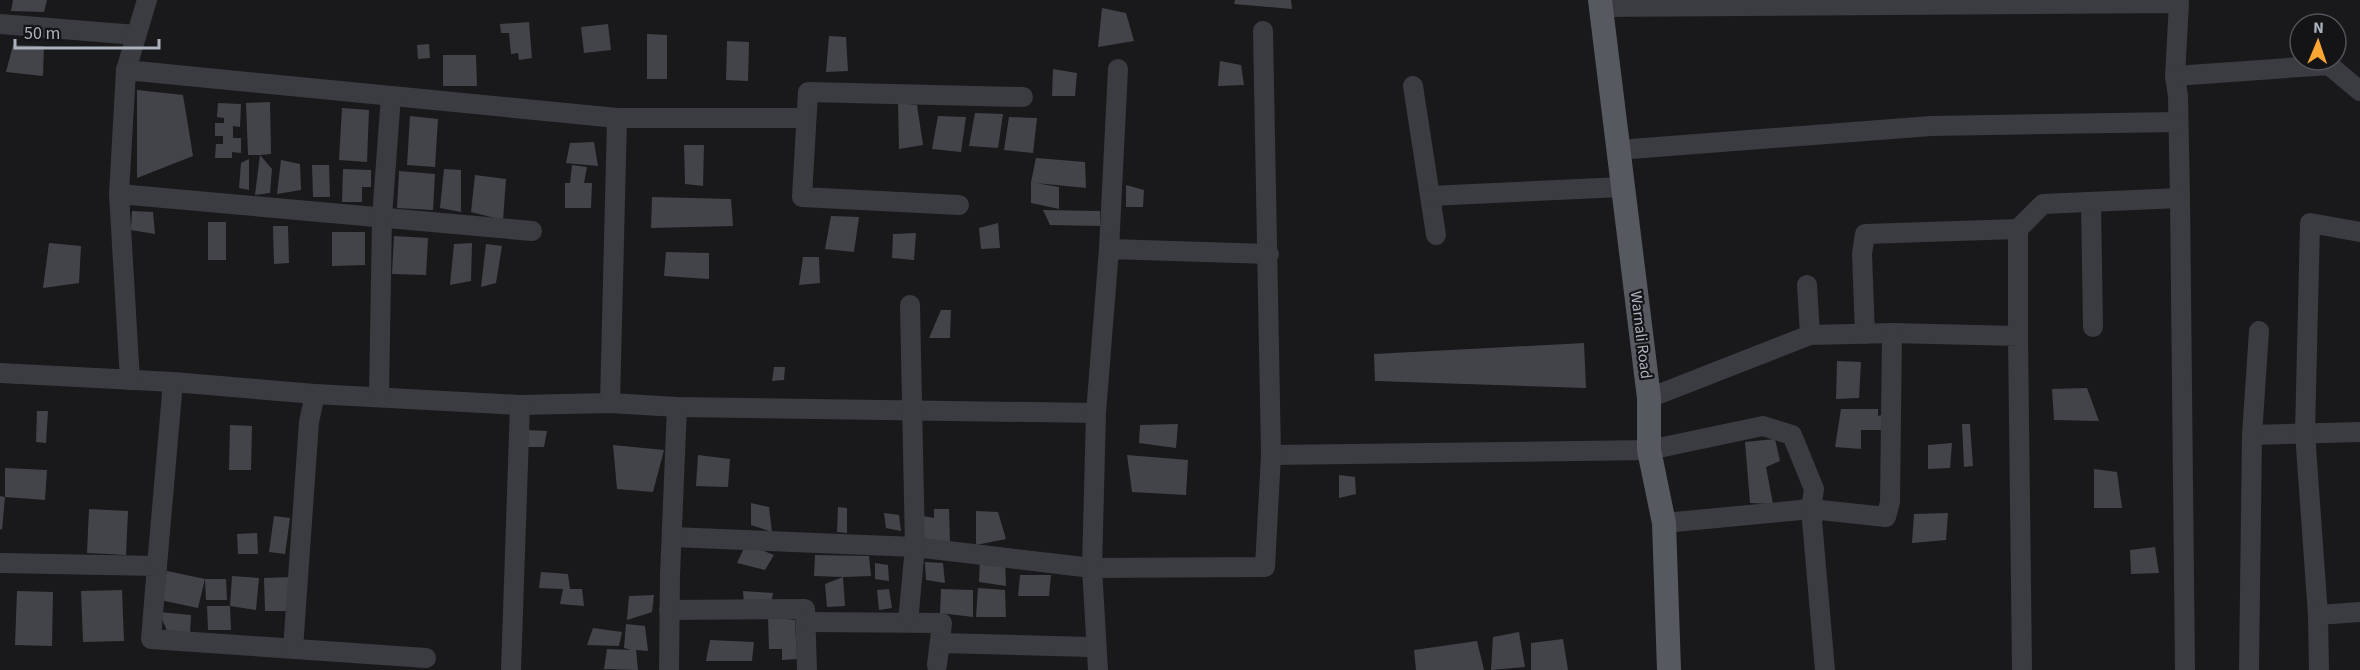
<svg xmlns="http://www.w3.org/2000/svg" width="2360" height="670" font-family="'Source Sans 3',sans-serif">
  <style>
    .building { fill: #434449 }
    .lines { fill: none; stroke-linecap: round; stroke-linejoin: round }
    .minor { stroke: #3a3c41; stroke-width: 20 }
    .major { stroke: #565960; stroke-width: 24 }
    .labels { text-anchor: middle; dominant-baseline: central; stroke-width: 4.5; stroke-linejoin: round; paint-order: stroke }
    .street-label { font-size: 16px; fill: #abb2bc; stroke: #141417 }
  </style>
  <rect width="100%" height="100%" fill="#19191c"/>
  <g class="building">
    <path d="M13,0H47L44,12L11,11Z"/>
    <path d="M1235,0H1291L1292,9L1234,4Z"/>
    <path d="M1102,8L1126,13L1134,41L1098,47Z"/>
    <path d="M529,22L532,58L519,60L518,53L511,54L509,33H501L500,24Z"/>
    <path d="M608,24L611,50L584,53L581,27Z"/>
    <path d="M647,34L667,35V79H647Z"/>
    <path d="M829,36L846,37L848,71L826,72Z"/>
    <path d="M727,41L749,42L748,81L726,80Z"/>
    <path d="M429,44L430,58L418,59L417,45Z"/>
    <path d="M13,45L44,46L43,76L6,72Z"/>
    <path d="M443,55H476L477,86H443Z"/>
    <path d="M1220,61L1241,65L1244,85L1218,86Z"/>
    <path d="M1053,69L1077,73L1075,96H1052Z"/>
    <path d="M137,90L183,95L193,156L137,178Z"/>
    <path d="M270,102L271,154L260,155L272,169L270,193L255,195L260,155H248L246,103Z"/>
    <path d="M218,103L241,104L240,127L233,126V138H241V153L232,152V158H215L216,144H223V136H215V123H224V118L217,117Z"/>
    <path d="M898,103L917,105L923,145L899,149Z"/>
    <path d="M342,108L369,110L367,162L339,160Z"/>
    <path d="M975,113L1003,114L998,148L969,146Z"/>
    <path d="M410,116L438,119L435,167L407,165Z"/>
    <path d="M938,116L966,117L961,152L932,149Z"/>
    <path d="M1009,117L1037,118L1033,153L1004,150Z"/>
    <path d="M594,142L598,166L566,163L570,143Z"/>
    <path d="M684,145H704L703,186L685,184Z"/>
    <path d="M1036,158L1085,162L1086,188L1036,183L1059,187V209L1031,203V182Z"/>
    <path d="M249,159V190L239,188L241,163Z"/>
    <path d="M281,160L300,164L301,190L277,194Z"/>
    <path d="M312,165H329L330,197H313Z"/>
    <path d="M572,165L587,167L584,183H592L591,208H565V183H570Z"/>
    <path d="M343,169L371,170V187H362V202H342Z"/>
    <path d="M444,169L461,170V212L440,208Z"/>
    <path d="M399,171L435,174L433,210L397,208Z"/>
    <path d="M475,175L506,179L503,220L471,212Z"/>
    <path d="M1126,185L1144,190L1143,207H1126Z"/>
    <path d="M652,197L731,199L733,226L651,228Z"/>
    <path d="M1043,210L1100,211V226L1050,225Z"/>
    <path d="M132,211L153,212L155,234L131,230Z"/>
    <path d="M831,216L859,217L854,252L825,249Z"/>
    <rect x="208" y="222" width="18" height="38"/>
    <path d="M998,223L1000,248L981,249L979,228Z"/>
    <path d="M273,226H288L289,263L274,264Z"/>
    <path d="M332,232H365V265L332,266Z"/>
    <path d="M916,233L914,260L892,258L893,234Z"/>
    <path d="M394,236L428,238L426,275L392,274Z"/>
    <path d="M49,243L81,246L79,283L43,288Z"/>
    <path d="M472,243L471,281L450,285L454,244Z"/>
    <path d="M486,244L502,246L496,283L481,287Z"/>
    <path d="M666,252L709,253V279L664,276Z"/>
    <path d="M803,257H819L820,283L799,285Z"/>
    <path d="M941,310H951L950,338H929Z"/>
    <path d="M1584,343L1586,388L1375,381L1374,354Z"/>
    <path d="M1837,361L1861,362L1859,398L1836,399Z"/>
    <path d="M774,367H785L784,380L772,381Z"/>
    <path d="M2087,388L2099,421L2054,420L2052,389Z"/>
    <path d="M1841,409H1878V416L1886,414L1885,430H1861V449L1835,447Z"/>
    <path d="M37,411H48L46,443L36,442Z"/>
    <path d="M1178,424L1176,448L1139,443L1140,425Z"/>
    <path d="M1962,424H1970L1973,466L1964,467Z"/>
    <path d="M230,425L252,426L251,470H229Z"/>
    <path d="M524,430L547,431L544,447H527Z"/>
    <path d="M1775,439L1780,461L1766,467L1773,504L1750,503L1745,442Z"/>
    <path d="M1952,443L1950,468L1928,469V445Z"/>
    <path d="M613,445L664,450L653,492L617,489Z"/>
    <path d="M698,455L730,459L728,487L696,486Z"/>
    <path d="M1127,455L1188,460L1186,495L1132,492Z"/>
    <path d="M5,468L47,470L45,500L5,497Z"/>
    <path d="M2094,469L2117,472L2122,508H2094Z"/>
    <path d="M1339,475L1355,477L1356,494L1339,498Z"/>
    <path d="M0,496L5,497L2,530L0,529Z"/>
    <path d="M751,503L769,507L772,532L751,525Z"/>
    <path d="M838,507L847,508V533L837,532Z"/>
    <path d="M89,509L128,511L126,555L87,553Z"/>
    <path d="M934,509H949L950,543H923V516L934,518Z"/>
    <path d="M976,511L998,512L1006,539L976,545Z"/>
    <path d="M884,513L899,515L901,531L886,528Z"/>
    <path d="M1948,513L1946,540L1912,543L1914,514Z"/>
    <path d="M274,516L290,518L285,554L269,552Z"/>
    <path d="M257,533L258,554H238L237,534Z"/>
    <path d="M746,544L774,555L765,570L737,563Z"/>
    <path d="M2155,547L2159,573L2131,574L2130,550Z"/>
    <path d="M815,555L869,556L871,576L843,577L845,606L827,607L825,584L843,577L814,576Z"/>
    <path d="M980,558L1005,560L1006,586L979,582Z"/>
    <path d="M925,562L943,563L945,583L926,580Z"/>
    <path d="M875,563L888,565L889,581L875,579Z"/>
    <path d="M167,571L205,579H226L227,600H206L205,579L198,608L160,600Z"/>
    <path d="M541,572L568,574L570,589H582L584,606L560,604L563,589L539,588Z"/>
    <path d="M1020,575H1051L1049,596H1018Z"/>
    <path d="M232,576L259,578L256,610L230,606L231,630H208L207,606H230Z"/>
    <path d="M292,577L293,611H265L264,578Z"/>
    <path d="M978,588L1005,590L1006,617H976Z"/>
    <path d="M889,589L892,608L879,610L877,590Z"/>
    <path d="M941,589L973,590V617L940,613Z"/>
    <path d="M122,590L124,641L83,642L81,591Z"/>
    <path d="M17,591L53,592L52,646L15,645Z"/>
    <path d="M743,591L773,593L771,605H744Z"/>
    <path d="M654,595L652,612L627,620L629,596Z"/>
    <path d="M159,612L191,615L190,635L168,633Z"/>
    <path d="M768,617L795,620L797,659L782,660V649H769Z"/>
    <path d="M626,624L645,626L648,651L636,650L638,670L604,669L607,649L631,650L624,648Z"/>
    <path d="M593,628L622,632L619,646L587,645Z"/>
    <path d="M1519,632L1525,667L1491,670L1493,637Z"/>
    <path d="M1563,639L1568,670H1531V643Z"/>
    <path d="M710,640L754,642L752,661H706Z"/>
    <path d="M1477,641L1484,670H1416L1414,650Z"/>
  </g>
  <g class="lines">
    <g class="minor">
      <path d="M1600,7L2179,3L2175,76L2178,96L2180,198L2185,670"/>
      <path d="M0,24L136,35"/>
      <path d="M126,70L147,0"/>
      <path d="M2175,76L2329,65L2360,91"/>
      <path d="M1413,86L1436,235"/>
      <path d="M1618,150L1931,126L2178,122"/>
      <path d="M119,194L532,231"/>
      <path d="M1430,196L1622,187"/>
      <path d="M2091,203L2093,327"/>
      <path d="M959,205L802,197L808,92L1023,97"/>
      <path d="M1109,249L1118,69"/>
      <path d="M1807,285L1810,335"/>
      <path d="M1865,334L1862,254L1865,234L2018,229L2043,204L2180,198"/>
      <path d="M2018,336V229"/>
      <path d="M0,373L173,382L315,394L520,405L610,403L677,407L1096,413"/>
      <path d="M130,380L119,194L126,70L617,118H806"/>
      <path d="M379,396L382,217L391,96"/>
      <path d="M1649,398L1810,335L1892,333L2018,336L2022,670"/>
      <path d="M610,403L617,118"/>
      <path d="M2252,435L2360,432"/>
      <path d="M1271,455L1649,450L1763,426L1792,435L1814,489L1811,509L1664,523"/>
      <path d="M672,537L915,547L1092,568L1265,567L1271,455L1263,31"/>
      <path d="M0,563L157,566L151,639L426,658"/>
      <path d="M157,566L173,382"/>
      <path d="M669,610L805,609L807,670"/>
      <path d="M2318,615L2305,433L2310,223L2360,232"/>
      <path d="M806,622L942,623L937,665"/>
      <path d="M908,622L915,547L910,305"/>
      <path d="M940,643L1090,647"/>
      <path d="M293,649L309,422L315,394"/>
      <path d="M511,670L520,405"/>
      <path d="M669,670L670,575L677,407"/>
      <path d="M1098,670L1092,568L1096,413L1109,249L1269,254"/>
      <path d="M1825,670L1811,509L1886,517L1890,502L1892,333"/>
      <path d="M2249,670L2252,435L2259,331"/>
      <path d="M2319,670L2318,615L2360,612"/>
    </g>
    <path class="major" d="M1600,0L1649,398V450L1664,523L1669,670"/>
  </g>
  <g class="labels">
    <g class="street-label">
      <text transform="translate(1641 335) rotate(83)">Warnali Road</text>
    </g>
  </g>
  <g transform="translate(2318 42) rotate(2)"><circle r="28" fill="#141417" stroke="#505359" stroke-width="1.5"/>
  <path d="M0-4.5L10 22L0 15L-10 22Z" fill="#fba632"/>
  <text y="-9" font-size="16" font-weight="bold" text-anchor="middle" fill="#abb2bc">N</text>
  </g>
  <path d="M15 39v9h144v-9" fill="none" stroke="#abb2bc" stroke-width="3"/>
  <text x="24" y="39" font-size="18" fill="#abb2bc" stroke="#141417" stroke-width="4.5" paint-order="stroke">50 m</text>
</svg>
